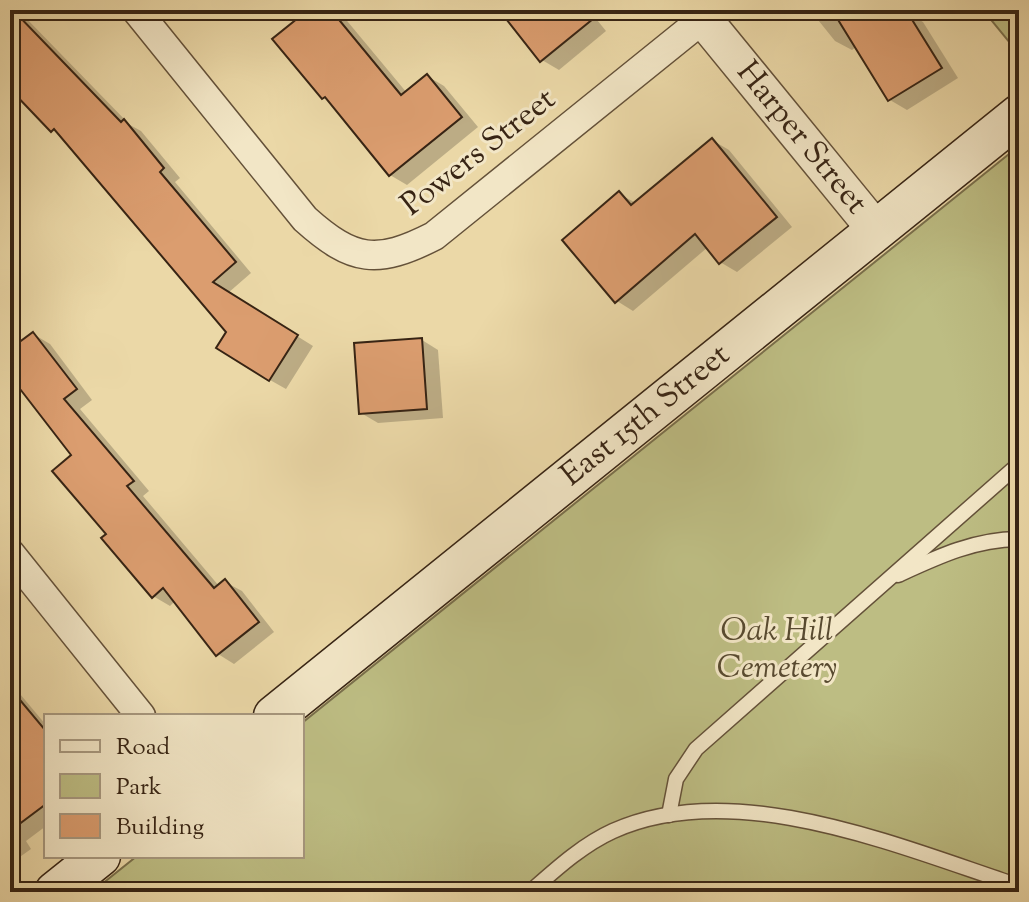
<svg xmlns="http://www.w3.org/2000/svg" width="1029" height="902" font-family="'Sorts Mill Goudy',serif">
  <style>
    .green { fill: #bdbd83; stroke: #7a704c; stroke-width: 2 }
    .shadow { fill: #0003 }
    .building { fill: #db9d6f; stroke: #372414; stroke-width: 2 }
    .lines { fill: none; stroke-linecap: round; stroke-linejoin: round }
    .service-casing { stroke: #645139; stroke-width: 17 }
    .minor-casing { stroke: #645139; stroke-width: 31 }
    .tertiary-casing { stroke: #645139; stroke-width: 39 }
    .secondary-casing { stroke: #372414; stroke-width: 43 }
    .service { stroke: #f2e6c6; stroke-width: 14 }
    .minor { stroke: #f2e6c6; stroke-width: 28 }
    .tertiary { stroke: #f2e6c6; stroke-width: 36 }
    .secondary { stroke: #f2e6c6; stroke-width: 40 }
    .labels { text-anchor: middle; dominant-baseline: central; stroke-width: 6; stroke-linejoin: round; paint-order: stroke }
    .street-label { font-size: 32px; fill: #372414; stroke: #f2e6c6 }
    .park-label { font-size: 32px; font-style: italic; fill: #584a30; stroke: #f2e6c6 }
  </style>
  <rect width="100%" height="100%" fill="#ebd8a7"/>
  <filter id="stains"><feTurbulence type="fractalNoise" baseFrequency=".0025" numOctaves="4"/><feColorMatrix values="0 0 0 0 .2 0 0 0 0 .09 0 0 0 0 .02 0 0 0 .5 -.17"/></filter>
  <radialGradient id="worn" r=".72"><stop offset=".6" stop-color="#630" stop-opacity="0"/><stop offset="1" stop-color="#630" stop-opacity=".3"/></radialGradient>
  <g class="green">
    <path d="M983,10H1019V54Z"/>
    <path d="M1019,146V892H92L137,856H302V723Z"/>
  </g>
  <g class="shadow">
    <path d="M10,10H28L22,14L130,125L141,131L180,178L175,182L251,273L228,293L313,346L286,389L270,380L63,136L53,130L10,86Z"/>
    <path d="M311,10H338L407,93L427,76L444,86L478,127L407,185L390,175L332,102L324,97Z"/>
    <path d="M501,10H589L606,31L559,70L542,60Z"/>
    <path d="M810,10L906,12L923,22L958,78L907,110L890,100L857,46L852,50L835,41Z"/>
    <path d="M712,140L729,150L792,227L737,272L720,262L708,247L633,311L617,301L619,194L636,203Z"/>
    <path d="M33,334L50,344L92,400L80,409L149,491L143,496L219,586L225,582L242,591L274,632L234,664L218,654L175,601L170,606L153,596L109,534L74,456L10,372V352Z"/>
    <path d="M422,340L438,350L443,418L378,423L361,413Z"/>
    <path d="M10,682L46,725V826L26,841L31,849L10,864Z"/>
  </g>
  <g class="building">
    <path d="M10,10H13L121,122L124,119L164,168L160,172L236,262L213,282L298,335L269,381L216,348L226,332L54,129L51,132L10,89Z"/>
    <path d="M308,10H331L401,95L427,74L462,117L389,176L325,97L322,99L272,39Z"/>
    <path d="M499,10H604L540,62Z"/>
    <path d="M832,10H906L942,68L888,101Z"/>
    <path d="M712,138L777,217L719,264L695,234L615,303L562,240L619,191L631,205Z"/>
    <path d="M33,332L77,389L64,399L134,481L127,486L214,588L225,579L259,622L216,656L163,588L152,598L101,538L106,534L52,471L71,455L10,376V349Z"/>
    <path d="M422,338L427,409L359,414L354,343Z"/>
    <path d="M10,688L46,731V804L10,831Z"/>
  </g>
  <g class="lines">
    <defs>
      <g id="service">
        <path d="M898,575C937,557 975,539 1019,539"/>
        <path d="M669,815L676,779L696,749L1019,464"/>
        <path d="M530,892C555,870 582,845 613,831C735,776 900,847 1019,886"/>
      </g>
      <g id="minor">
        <path d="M136,10L305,219C353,262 377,265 434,236L703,19"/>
        <path d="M10,553L141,716"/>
      </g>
      <g id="tertiary">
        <path id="s1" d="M696,10L876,230"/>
      </g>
      <g id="secondary">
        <path id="s2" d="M274,716L1019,115"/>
        <path d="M55,892L100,856"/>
      </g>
    </defs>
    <use href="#service" class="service-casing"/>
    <use href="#minor" class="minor-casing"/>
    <use href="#tertiary" class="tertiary-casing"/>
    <use href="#secondary" class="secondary-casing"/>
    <use href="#service" class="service"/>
    <use href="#minor" class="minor"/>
    <use href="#tertiary" class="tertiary"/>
    <use href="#secondary" class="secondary"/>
  </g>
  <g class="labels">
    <g class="street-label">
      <text stroke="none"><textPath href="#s1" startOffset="166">Harper Street</textPath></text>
      <text transform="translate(479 153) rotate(-38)">Powers Street</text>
      <text stroke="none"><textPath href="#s2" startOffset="478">East 15th Street</textPath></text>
    </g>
    <g class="park-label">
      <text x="777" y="632">Oak Hill<tspan x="777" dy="37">Cemetery</tspan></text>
    </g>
  </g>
  <rect width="1029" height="902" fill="none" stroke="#ebd8a7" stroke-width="40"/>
  <rect x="12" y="12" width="1005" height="878" fill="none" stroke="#372414" stroke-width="4"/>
  <rect x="20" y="20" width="989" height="862" fill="none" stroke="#372414" stroke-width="2"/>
  <rect x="44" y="714" width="260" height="144" fill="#f2e6c6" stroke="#a7987f" stroke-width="2"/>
  <rect x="60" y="740" width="40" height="12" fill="#f2e6c6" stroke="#a7987f" stroke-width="2"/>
  <text x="116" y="754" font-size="24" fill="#372414">Road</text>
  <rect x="60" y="774" width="40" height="24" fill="#bdbd83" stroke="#a7987f" stroke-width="2"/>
  <text x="116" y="794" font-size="24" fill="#372414">Park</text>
  <rect x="60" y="814" width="40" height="24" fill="#db9d6f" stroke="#a7987f" stroke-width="2"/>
  <text x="116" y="834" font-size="24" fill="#372414">Building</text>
  <rect width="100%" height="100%" filter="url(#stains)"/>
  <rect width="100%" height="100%" fill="url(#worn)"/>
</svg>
